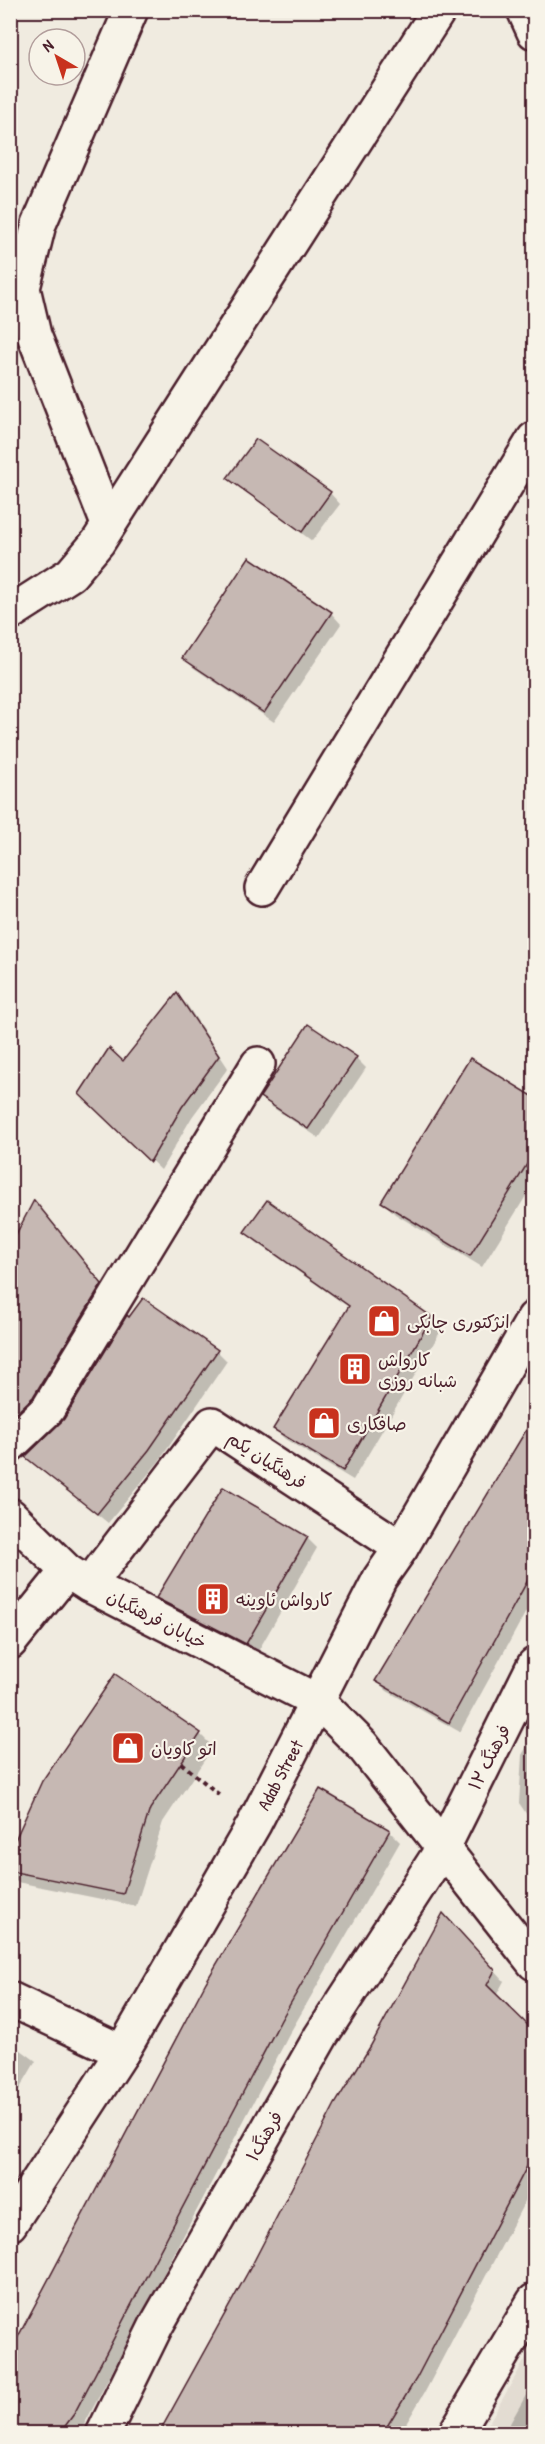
<svg xmlns="http://www.w3.org/2000/svg" width="545" height="2444" font-family="'Patrick Hand','Playpen Sans Arabic',sans-serif">
  <style>
    .built { fill: #e3dcd2 }
    .shadow { fill: #0003 }
    .building { fill: #c6b8b3; stroke: #4a1f2b; stroke-width: 1.5 }
    .lines { fill: none; stroke-linecap: round; stroke-linejoin: round }
    .minor-casing { stroke: #4a1f2b; stroke-width: 38 }
    .path { stroke: #4a1f2b; stroke-width: 4; stroke-dasharray: 4.5 4.5; stroke-linecap: butt }
    .minor { stroke: #f7f3e8; stroke-width: 33 }
    .labels { text-anchor: middle; dominant-baseline: central; stroke-width: 4.5; stroke-linejoin: round; paint-order: stroke }
    .poi-label { font-size: 18px; fill: #4a1f2b; stroke: #f7f3e8; text-anchor: start }
    .street-label { font-size: 18px; fill: #4a1f2b; stroke: #f7f3e8 }
  </style>
  <rect width="100%" height="100%" fill="#f0ebe0"/>
  <filter id="ink" filterUnits="userSpaceOnUse"><feTurbulence type="fractalNoise" baseFrequency=".0167" numOctaves="2"/><feDisplacementMap in="SourceGraphic" scale="12" xChannelSelector="R" yChannelSelector="G"/><feConvolveMatrix kernelMatrix="1 2 1 2 8 2 1 2 1" color-interpolation-filters="sRGB"/></filter>
  <g filter="url(#ink)">
    <path class="built" d="M534,2344V2433H483Z"/>
    <g class="shadow">
      <path d="M229,478L330,493L340,504L312,541Z"/>
      <path d="M331,613L341,624L274,722L194,668L184,658Z"/>
      <path d="M177,995L187,1005L228,1068L192,1117L161,1170L81,1093L123,1063Z"/>
      <path d="M356,1058L366,1068L319,1138L272,1107L262,1096Z"/>
      <path d="M471,1060L534,1099V1183L482,1267L395,1214L383,1202Z"/>
      <path d="M267,1202L431,1318L442,1329L353,1480L285,1439L275,1429L350,1308L256,1242L246,1232Z"/>
      <path d="M35,1203L112,1295L10,1439V1249Z"/>
      <path d="M217,1351L227,1361L159,1461L108,1523L27,1457Z"/>
      <path d="M534,1418V1597L460,1732L387,1691L377,1681Z"/>
      <path d="M307,1538L317,1548L257,1653L168,1608L158,1598Z"/>
      <path d="M115,1676L200,1734L213,1747L163,1822L136,1906L17,1882L10,1876V1855Z"/>
      <path d="M534,1734V1825L519,1803L522,1755Z"/>
      <path d="M389,1831L400,1842L291,2031L84,2425L77,2434H10V2355Z"/>
      <path d="M453,1925L504,1981L496,1996L534,2033V2184L426,2390L400,2434H160L254,2264Z"/>
      <path d="M10,2042L36,2061L10,2105Z"/>
      <path d="M534,2381V2434H504Z"/>
    </g>
    <g class="building">
      <path d="M256,439L331,492L302,532L227,478Z"/>
      <path d="M249,557L332,612L264,713L182,658Z"/>
      <path d="M177,993L219,1056L182,1107L150,1162L79,1094L109,1048L123,1061Z"/>
      <path d="M308,1024L357,1057L308,1129L260,1097Z"/>
      <path d="M470,1058L534,1097V1153L470,1256L381,1202Z"/>
      <path d="M34,1200L102,1284L33,1397L10,1419V1246Z"/>
      <path d="M267,1200L432,1317L343,1471L273,1429L349,1306L244,1232Z"/>
      <path d="M143,1298L218,1350L149,1450L97,1514L25,1457L64,1419L127,1315L129,1317Z"/>
      <path d="M534,1417V1569L449,1723L375,1681Z"/>
      <path d="M223,1487L308,1537L246,1644L156,1598Z"/>
      <path d="M115,1674L201,1733L150,1809L123,1894L10,1871V1851L42,1781Z"/>
      <path d="M320,1789L390,1830L281,2020L74,2414L60,2433H10V2352L206,1982Z"/>
      <path d="M443,1913L495,1970L487,1985L534,2031V2153L416,2379L383,2433H159L253,2263L335,2104L370,2047Z"/>
    </g>
    <g class="lines">
      <defs>
        <g id="minor">
          <path d="M524,10L534,32"/>
          <path d="M108,524L34,335L23,288L39,224L131,10"/>
          <path d="M10,613L71,574L98,542L439,10"/>
          <path d="M262,888L534,439"/>
          <path d="M10,1445L48,1409L258,1064"/>
          <path d="M10,1515L67,1571L89,1585L319,1702L362,1745L534,1963"/>
          <path d="M89,1585L212,1424L401,1548"/>
          <path d="M10,1642L67,1571"/>
          <path d="M10,1999L122,2052"/>
          <path d="M10,2224L122,2052L254,1824L380,1578L401,1548L534,1318"/>
          <path d="M103,2434L157,2324L321,2036L443,1848L534,1665"/>
          <path d="M455,2434L534,2301"/>
        </g>
      </defs>
      <use href="#minor" class="minor-casing"/>
      <path class="path" d="M181,1763L222,1797"/>
      <use href="#minor" class="minor"/>
    </g>
  </g>
  <defs>
    <symbol id="shop-square" viewBox="-11 -11 22 22"><rect x="-9" y="-9" width="18" height="18" rx="4" fill="#c8321e" stroke="#f7f3e8"/><path d="M-5-2.5h2.3a2.7 3.5 0 0 1 5.4 0H5L5.5 6h-11ZM-1.5-2.5h3a1.5 2.3 0 0 0-3 0Z" fill="#fff"/></symbol>
    <symbol id="building-square" viewBox="-11 -11 22 22"><rect x="-9" y="-9" width="18" height="18" rx="4" fill="#c8321e" stroke="#f7f3e8"/><path d="M-4-6H4V6H1V3H-1V6H-4ZM-2.5-4.3h1.7v1.8h-1.7ZM.8-4.3h1.7v1.8H.8ZM-2.5-1h1.7V.8h-1.7ZM.8-1h1.7V.8H.8Z" fill="#fff"/></symbol>
  </defs>
  <g fill-rule="evenodd">
    <use href="#shop-square" x="365" y="1302" width="38" height="38"/>
    <use href="#building-square" x="336" y="1350" width="38" height="38"/>
    <use href="#shop-square" x="305" y="1404" width="38" height="38"/>
    <use href="#building-square" x="194" y="1580" width="38" height="38"/>
    <use href="#shop-square" x="109" y="1729" width="38" height="38"/>
  </g>
  <g class="labels">
    <g class="poi-label">
      <text x="407" y="1321">انژکتوری چابکی</text>
      <text x="378" y="1359">کارواش<tspan x="378" dy="21">شبانه روزی</tspan></text>
      <text x="347" y="1423">صافکاری</text>
      <text x="236" y="1599">کارواش ئاوینه</text>
      <text x="151" y="1748">اتو کاویان</text>
    </g>
    <g class="street-label">
      <text transform="translate(267 1460) rotate(33)">فرهنگیان یکم</text>
      <text transform="translate(157 1619) rotate(27)">خیابان فرهنگیان</text>
      <text transform="translate(489 1757) rotate(-63)">فرهنگ ۱۲</text>
      <text transform="translate(280 1775) rotate(-62)">Adab Street</text>
      <text transform="translate(264 2136) rotate(-60)">فرهنگ۱</text>
    </g>
  </g>
  <rect width="545" height="2444" fill="none" stroke="#f7f3e8" stroke-width="36"/>
  <rect x="18" y="18" width="509" height="2408" fill="none" stroke="#4a1f2b" stroke-width="2" filter="url(#ink)"/>
  <g transform="translate(57 57) rotate(321)"><circle r="28" fill="#f7f3e8" stroke="#b29e9c" stroke-width="1.5"/>
  <path d="M0-4.5L10 22L0 15L-10 22Z" fill="#c8321e"/>
  <text y="-9" font-size="16" font-weight="bold" text-anchor="middle" fill="#4a1f2b">N</text>
  </g>
</svg>
